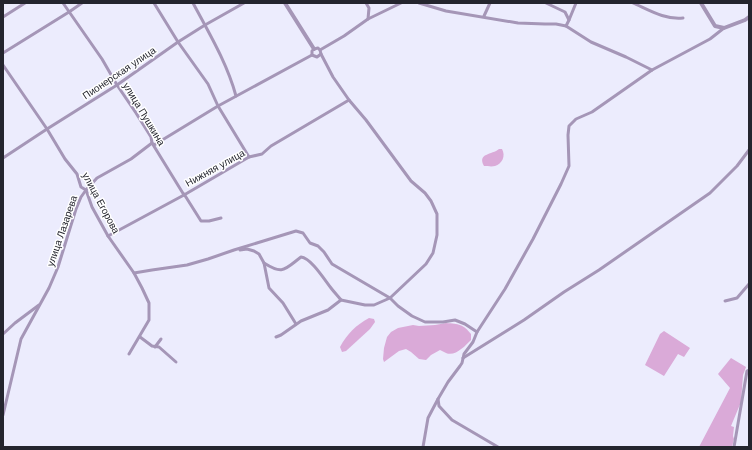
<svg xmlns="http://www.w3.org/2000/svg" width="752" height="450" font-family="'DM Sans',sans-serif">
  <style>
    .green { fill: #daaad8 }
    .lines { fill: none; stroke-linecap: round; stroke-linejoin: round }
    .minor { stroke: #a596b7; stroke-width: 3 }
    .tertiary { stroke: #a596b7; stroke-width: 4 }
    .labels { text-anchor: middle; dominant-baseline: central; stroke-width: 3; stroke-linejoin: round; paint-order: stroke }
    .street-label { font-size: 10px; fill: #24252e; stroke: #fff }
  </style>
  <rect width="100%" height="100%" fill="#ececfd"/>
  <g class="green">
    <path d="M499,149H502C506,156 502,164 495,166C491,167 488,166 484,166C477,153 492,155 499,149Z"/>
    <path d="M369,318L374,319L375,322L370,329L346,351L342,352L340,347C347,334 356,325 369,318Z"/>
    <path d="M446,323C459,324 463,324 471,334V340C465,346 455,357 446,353C444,352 442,351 440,350L431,355L426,360L419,359L411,352L406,349L399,351L384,362L383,359L384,348L387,337L391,332L398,328L413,325L419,326L435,325Z"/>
    <path d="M664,331L690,348L684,357L678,354L664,376L645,365L660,334Z"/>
    <path d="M731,358L746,367L743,375L741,402L731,426L734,427L733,436L734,439L732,447H699L730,388L718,374Z"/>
  </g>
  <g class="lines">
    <g class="minor">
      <path d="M63,3L102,59L117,85L136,113L151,137L152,143L184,195"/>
      <path d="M154,3L178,42L208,84L218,106L249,157"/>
      <path d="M193,3C209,33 227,63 236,96"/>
      <path d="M366,3L369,8L368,19"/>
      <path d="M419,3L446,11L518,23L545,24H556L566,26L591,42L626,57L652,70"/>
      <path d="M546,3L565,12L569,20"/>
      <path d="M633,3C649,10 665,20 683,18"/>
      <path d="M484,16L490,3"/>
      <path d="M3,17L25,3"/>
      <path d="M566,26L569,20L576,3"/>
      <path d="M318,48L320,50L321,54L317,57L312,55V51L314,49Z"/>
      <path d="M320,50L344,36L368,19L401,3"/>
      <path d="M3,53L69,12L82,3"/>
      <path d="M3,65L47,129L65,159L77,174L81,187L86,190L92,207L108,236L134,273L142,288L149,303V320L129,354"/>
      <path d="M3,158L47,129L117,85L178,42L205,25L244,3"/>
      <path d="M184,194L201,221H209L221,218"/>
      <path d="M108,236L184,195L249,157L262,154L271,146L349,100"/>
      <path d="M240,250L247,249L254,251L259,254L264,263L269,288L283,303L296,324"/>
      <path d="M264,263C283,275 284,270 301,257C311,258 324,279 331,288C334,292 338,296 341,300"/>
      <path d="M134,273L152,270L187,265L208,259L234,250L296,231L303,233L310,243L318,246L324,252L332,264L390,298L398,306L412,316L425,322H443L455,320L465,324L477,332"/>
      <path d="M725,301L737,298L749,284"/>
      <path d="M3,334L15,323L39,305"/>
      <path d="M140,337L152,346L159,347L176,362"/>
      <path d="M276,337L281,335L301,321L328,310L341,300L365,305H374L390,298L426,264L433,253L437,235V214L431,201L425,193L411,181L366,120L349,100L333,77L321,54"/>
      <path d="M155,347L161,339"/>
      <path d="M463,358L524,320L564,292L599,270L710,193L737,166L749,150"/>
      <path d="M438,399L439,406L452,420L498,447"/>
      <path d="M3,415L21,339L49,288L58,267L76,209L81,197L86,190L97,178L131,159L152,143L154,145L218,106L312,55"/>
      <path d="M423,447L428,418L438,399L448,382L460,366L462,363L464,354L473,342L477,332L505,289L533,239L561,184L569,166L568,135L569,126L576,119L592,112L652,70L710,39L724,28"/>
      <path d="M734,447L747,371L749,370"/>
    </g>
    <g class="tertiary">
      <path d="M285,3L314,49"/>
      <path d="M701,3L715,26L724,28L745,20L749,17"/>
    </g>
  </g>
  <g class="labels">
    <g class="street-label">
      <text transform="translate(119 73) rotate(-34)">Пионерская улица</text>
      <text transform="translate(144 114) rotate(59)">улица Пушкина</text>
      <text transform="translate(215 168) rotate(-29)">Нижняя улица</text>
      <text transform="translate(101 203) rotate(62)">улица Егорова</text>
      <text transform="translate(62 231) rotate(-71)">улица Лазарева</text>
    </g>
  </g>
  <rect width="752" height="450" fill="none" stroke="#24252e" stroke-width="8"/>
</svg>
